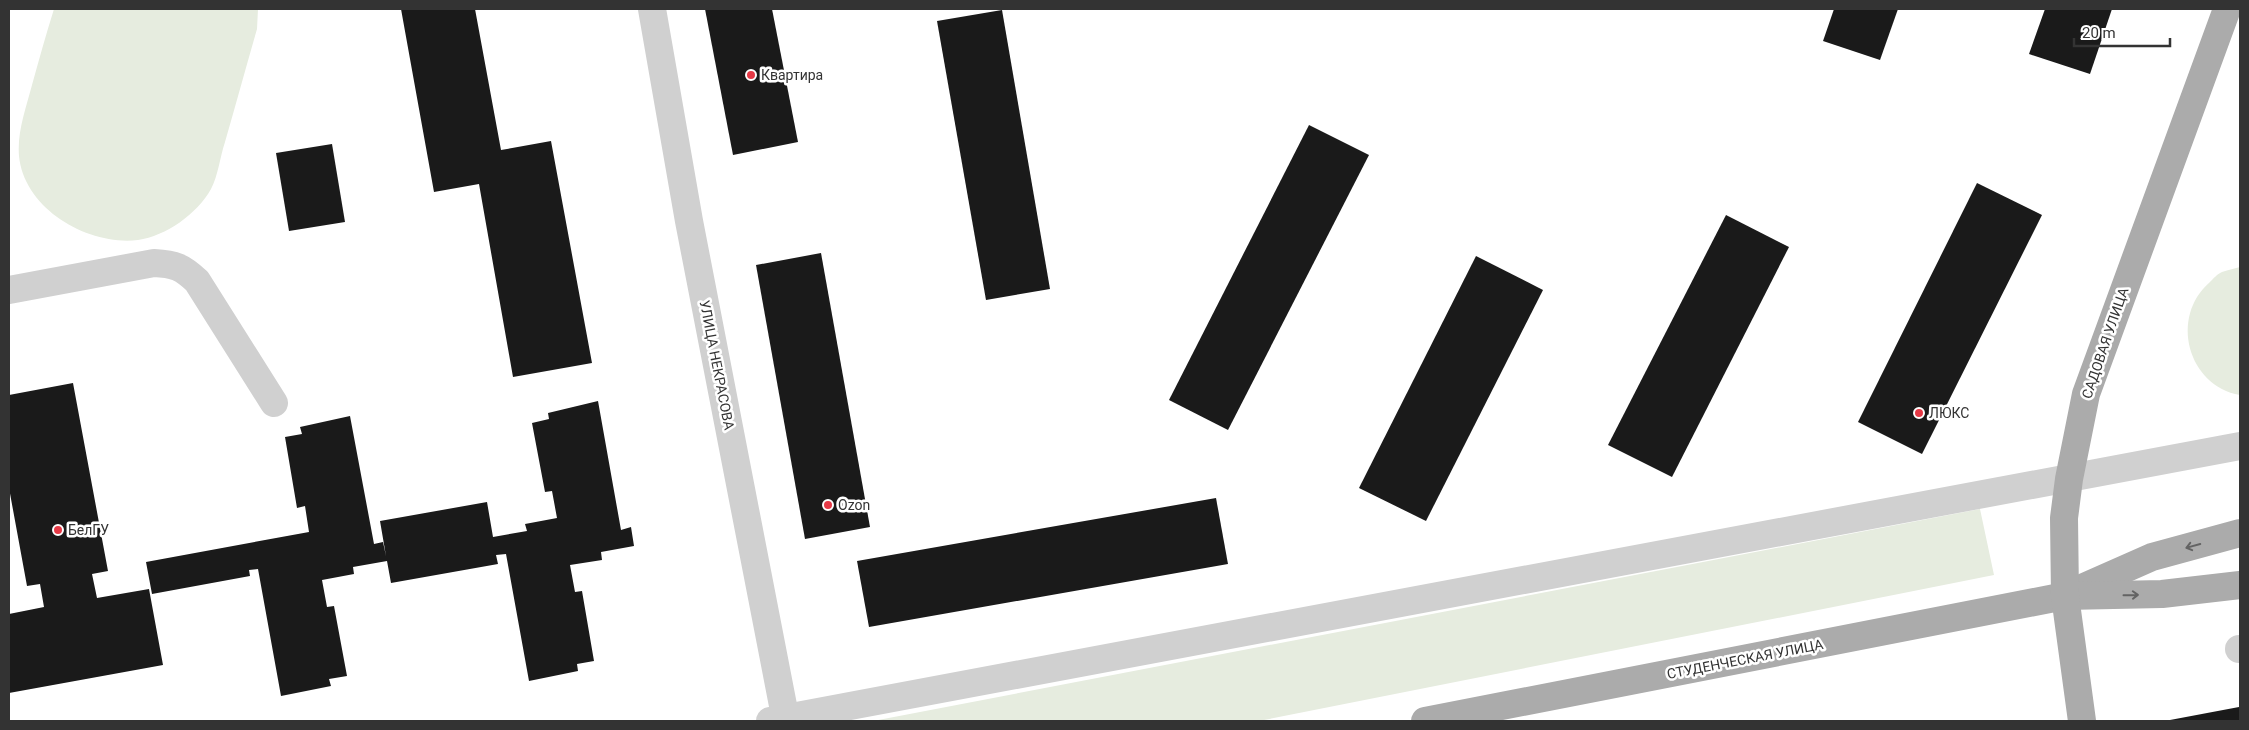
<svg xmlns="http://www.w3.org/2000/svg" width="2249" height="730" font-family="Roboto,sans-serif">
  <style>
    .green { fill: #e6ecdf }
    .building { fill: #1a1a1a }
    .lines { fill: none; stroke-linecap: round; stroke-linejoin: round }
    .minor { stroke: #d0d0d0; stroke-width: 28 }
    .major { stroke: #ababab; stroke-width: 28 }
    .oneway { stroke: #636363 }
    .poi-dot { fill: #e63946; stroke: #fff; stroke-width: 2 }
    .labels { text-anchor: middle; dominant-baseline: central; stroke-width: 5; stroke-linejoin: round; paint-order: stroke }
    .poi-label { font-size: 14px; fill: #333; stroke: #fff; text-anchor: start }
    .street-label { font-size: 14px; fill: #333; stroke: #fff }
  </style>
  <rect width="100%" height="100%" fill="#fff"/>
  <g class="green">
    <path d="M54,9H258L257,29C246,67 236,104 225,142C220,157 218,176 211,189C197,214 166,236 138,240C88,246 24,209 19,156C17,132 26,108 32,85C39,60 46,34 54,9Z"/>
    <path d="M2240,267V395C2188,386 2169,317 2210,282C2213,279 2217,274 2222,272C2227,270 2234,269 2240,267Z"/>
    <path d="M1980,509L1994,575L1259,721H873Z"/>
  </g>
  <g class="building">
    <path d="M401,9H475L501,150L551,141L592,363L513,377L479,184L434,192Z"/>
    <path d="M705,9H772L798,142L733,155Z"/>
    <path d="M1834,9H1898L1880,60L1823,41Z"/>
    <path d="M2045,9H2112L2090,74L2029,54Z"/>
    <path d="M1002,10L1050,289L986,300L937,21Z"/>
    <path d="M1309,125L1369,155L1228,430L1169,400Z"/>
    <path d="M332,144L345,222L289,231L276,153Z"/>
    <path d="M1977,183L2042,215L1922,454L1858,422Z"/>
    <path d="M1726,215L1789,247L1672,477L1608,445Z"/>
    <path d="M821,253L870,527L805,539L756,265Z"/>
    <path d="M1476,256L1543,290L1426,521L1359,488Z"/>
    <path d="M73,383L108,571L92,574L97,598L149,589L163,665L9,693V614L44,607L40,584L27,586L9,488V395Z"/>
    <path d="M598,401L621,530L631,527L634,546L601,552L602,560L570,565L575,592L582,591L594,661L577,664L578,671L529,681L506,554L496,555L498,564L391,583L387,561L353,567L354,574L322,580L327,607L334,606L347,676L329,679L331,686L281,696L258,569L249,570L250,576L152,594L146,562L309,532L305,506L297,508L285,437L302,434L300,427L350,416L374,544L383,542L386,556L380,521L487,502L493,537L527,531L525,524L557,518L552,491L545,492L532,423L549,419L548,413Z"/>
    <path d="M1216,498L1228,564L869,627L857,561Z"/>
    <path d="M2239,707L2240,721H2170V720Z"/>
  </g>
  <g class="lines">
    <g class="minor">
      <path d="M652,9L689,221L786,721"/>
      <path d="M9,290L154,263C175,264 182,267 197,281L274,403"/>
      <path d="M2239,649H2240"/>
      <path d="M770,721L2240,446"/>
    </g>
    <g class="major">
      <path d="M2075,591L2152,557L2240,533"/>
      <path d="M1425,721L2065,596L2162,594L2240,585"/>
      <path d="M2082,721L2065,596L2064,518L2069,479L2086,394L2227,9"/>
    </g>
  </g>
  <defs><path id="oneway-shaft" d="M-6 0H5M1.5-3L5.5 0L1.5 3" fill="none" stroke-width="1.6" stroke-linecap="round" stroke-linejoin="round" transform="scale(1.25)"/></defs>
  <g class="oneway">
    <use href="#oneway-shaft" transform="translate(2193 546) rotate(165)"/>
    <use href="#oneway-shaft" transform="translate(2131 595) rotate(-1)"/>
  </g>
  <g class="poi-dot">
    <circle cx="751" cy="75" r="5"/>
    <circle cx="1919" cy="413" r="5"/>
    <circle cx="828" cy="505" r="5"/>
    <circle cx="58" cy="530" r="5"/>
  </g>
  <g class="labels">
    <g class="poi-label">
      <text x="761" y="75">Квартира</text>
      <text x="1929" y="413">ЛЮКС</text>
      <text x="838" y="505">Ozon</text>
      <text x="68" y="530">БелГУ</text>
    </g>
    <g class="street-label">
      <text transform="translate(2105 343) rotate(-71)">САДОВАЯ УЛИЦА</text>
      <text transform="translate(717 365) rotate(79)">УЛИЦА НЕКРАСОВА</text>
      <text transform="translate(1745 659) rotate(-11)">СТУДЕНЧЕСКАЯ УЛИЦА</text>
    </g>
  </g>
  <rect width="2249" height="730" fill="none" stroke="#333333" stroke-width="20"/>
  <path d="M2074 38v8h96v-8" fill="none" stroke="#333333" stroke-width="2.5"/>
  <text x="2082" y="38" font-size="15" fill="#333333" stroke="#ffffff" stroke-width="4" paint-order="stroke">20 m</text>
</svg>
